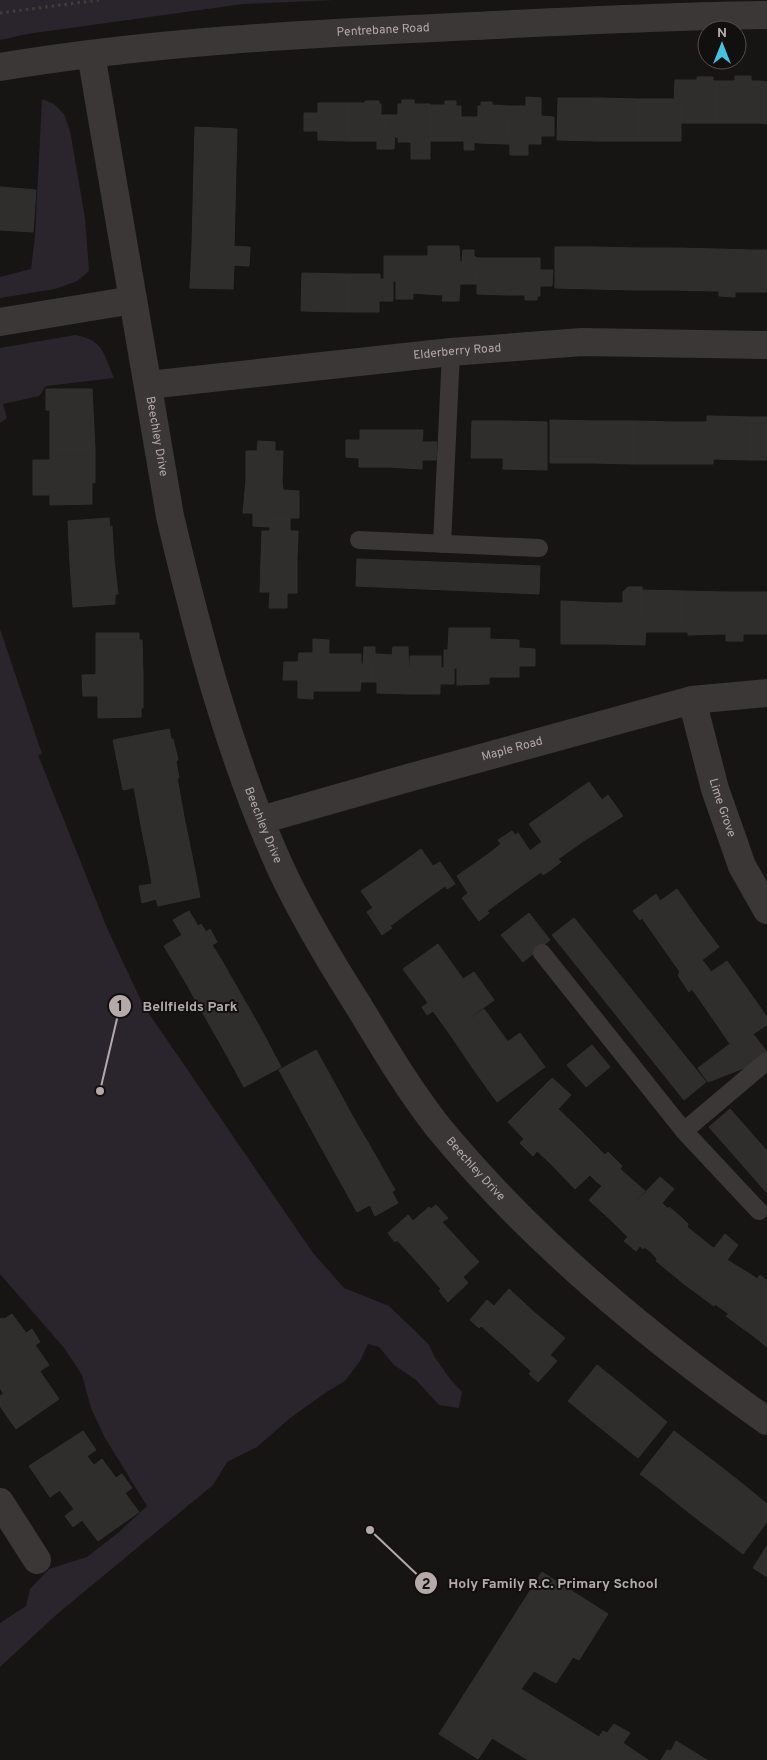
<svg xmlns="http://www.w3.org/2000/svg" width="767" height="1760" font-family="Overpass,sans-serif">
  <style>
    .green { fill: #2a252d }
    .building { fill: #302e2c; stroke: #32302f }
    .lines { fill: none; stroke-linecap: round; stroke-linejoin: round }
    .path { stroke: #413d3c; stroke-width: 3; stroke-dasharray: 2.5 4; stroke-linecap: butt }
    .lane { stroke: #3a3736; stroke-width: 18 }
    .street { stroke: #3a3736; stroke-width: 28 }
    .labels { text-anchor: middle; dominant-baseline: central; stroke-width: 4; stroke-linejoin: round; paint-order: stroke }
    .street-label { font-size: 12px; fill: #b5aaa7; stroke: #11100f }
    .leader { fill: none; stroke: #b5aaa7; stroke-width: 2 }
    .callout-dot { fill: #b5aaa7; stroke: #11100f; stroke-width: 2 }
    .mark-label { font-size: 15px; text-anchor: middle; font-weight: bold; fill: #111 }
    .callout-label { font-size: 14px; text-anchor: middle; font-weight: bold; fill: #b5aaa7; stroke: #11100f; stroke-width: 4; stroke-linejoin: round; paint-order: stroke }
  </style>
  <rect width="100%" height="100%" fill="#161514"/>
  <g class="green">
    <path d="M0,0H335L243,4L27,34L0,40Z"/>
    <path d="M42,99L54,104L64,114L70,131L85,218L89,271L77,281L55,289L0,298V277L31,269L35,236Z"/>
    <path d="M75,335C104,340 103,353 114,378L46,386L39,396L3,404L7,418L0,423V348Z"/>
    <path d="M0,629L42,754L38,755L107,928L143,1005L313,1253L344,1288L389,1306L413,1329L429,1345L434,1356L450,1379L462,1392L459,1408L439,1405L416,1380L394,1365L379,1347L368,1344L360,1361L345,1381L328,1391L290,1418L257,1447L227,1462L213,1485L56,1615L0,1667V1623L26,1606L30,1589L49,1569L87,1557L119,1532L147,1506L105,1438L91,1408L82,1375L65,1349L0,1274Z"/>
  </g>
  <g class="building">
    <path d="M735,76H751V81H760V123H717V81H735Z"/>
    <path d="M697,77H713V81H717V123H680L681,106H674L675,80H697Z"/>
    <path d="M760,81L767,82V124L760,123Z"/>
    <path d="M526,97L541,98V116L554,117V136H541V144H528V155H510L509,106H526Z"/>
    <path d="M558,98H600L599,141L557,140Z"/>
    <path d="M600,98L639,99V141H599Z"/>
    <path d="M639,99H675L674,106H681V141H639Z"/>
    <path d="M402,100H414V104H430V159H411V142H398V137H395V132H388V126H385V115H398V104H402Z"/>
    <path d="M365,101H379V104H381V115H385V126H388V132H395L394,149H377V141H349V103H365Z"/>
    <path d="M445,101H456V106H461V117H466V127H468V133H472V138H474V150H464V141H430V105H445Z"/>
    <path d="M481,102H492V105L509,106V144L478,143L474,142L472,133H468V127H466V117H478V106H481Z"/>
    <path d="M318,103H349V141L318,140V131H304V113H318Z"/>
    <path d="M195,127L237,129L236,167L194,165Z"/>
    <path d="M194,165L236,167L235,208L193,206Z"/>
    <path d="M0,187L36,190L33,232L0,230Z"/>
    <path d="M193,206L235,208L234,246L192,245Z"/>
    <path d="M192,245L250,247L249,266L234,265L233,289L190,288Z"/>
    <path d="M428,246H459L460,262H466V266H471V270H475V284H460L459,301H442L443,295L425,294L426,256H428Z"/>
    <path d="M555,247H595L594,289L555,288Z"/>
    <path d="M595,247L635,248L634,290L594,289Z"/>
    <path d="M635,248H674L673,290H634Z"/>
    <path d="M674,248L716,249L715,291L673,290Z"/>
    <path d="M716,249L753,250L752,292H735V297L719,296V291H715Z"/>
    <path d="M463,250H474V256L477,258H509L508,295L477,294V284H475V270H471V266H466V262H462Z"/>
    <path d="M753,250H767V292H752Z"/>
    <path d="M384,256H426L425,294L413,293V299H396V281H393V289H390V285H386V279H384Z"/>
    <path d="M509,258H540V270H553L552,286H540V296H537V300H525V295H508Z"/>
    <path d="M302,273L347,274V312L301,311Z"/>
    <path d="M347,274H380V279H386V285H390V289H393V301H379V312H347Z"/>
    <path d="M46,389H92L95,449H50V410H46Z"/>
    <path d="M707,416H711L710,434H714L713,464H672L673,422H707Z"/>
    <path d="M711,416L750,417V460L713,459L714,434H710Z"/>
    <rect x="750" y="417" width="17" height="43"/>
    <path d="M550,420L595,421L594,463H550Z"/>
    <path d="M472,421H504L503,458H471Z"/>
    <path d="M504,421L547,422V470L503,469Z"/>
    <path d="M595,421H633V464L594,463Z"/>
    <path d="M633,421L673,422L672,464H633Z"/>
    <path d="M360,430H390L389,467H359V458L346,457V440H360Z"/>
    <path d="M390,430H423L422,442H437L436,460H422V469L389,467Z"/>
    <path d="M258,441L275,442V451H283L282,481L246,480V451H257Z"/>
    <path d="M50,449H95V483L92,482V504L50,505V495H33V460H50Z"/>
    <path d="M246,480L282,481L283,490L299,491V518H270V527L253,526V513H243Z"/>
    <path d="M109,518L110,527L112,526L114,560L70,564L68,521Z"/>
    <path d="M270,518H290V531H298L297,560L261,559L262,531H270Z"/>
    <path d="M261,559L297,560V593H287V608H269L270,592H260Z"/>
    <path d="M357,559L540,566L539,594L356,586Z"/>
    <path d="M114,560L118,594H115V604L73,607L70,564Z"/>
    <path d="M628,587H642V618L646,619L645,645L604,644L605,603H623V592Z"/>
    <path d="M642,590L682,591V632H645L646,619L642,618Z"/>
    <path d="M682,591L723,592L722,634L688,635V632H682Z"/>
    <path d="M723,592H762V634H743V641H726V634H722Z"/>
    <rect x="762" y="592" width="5" height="42"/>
    <path d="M561,601L605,603L604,644H561Z"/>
    <path d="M449,628H490L489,684L457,685V668H444V650H448Z"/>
    <path d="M96,633H139V640H142L143,674L96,675Z"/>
    <path d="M313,639L329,640L328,691H313V699L298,698V680H283L284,662H298L299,653H313Z"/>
    <path d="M490,639L519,640V648L535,649V666H519V677H489Z"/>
    <path d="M364,647H375V654L392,655L393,647H408L409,694L377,693V682H372V666H363Z"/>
    <path d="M329,654H361V664H363V666H372V682H361L360,691H328Z"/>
    <path d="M410,656H441V668H454V684H440V694H409Z"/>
    <path d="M143,674V708H141V717L98,718V696H83L82,675Z"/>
    <path d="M169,729L171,739H173L178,760L176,761L179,778L123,790L113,740Z"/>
    <path d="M177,778L184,817L141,826L134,787Z"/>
    <path d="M589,782L602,800L608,795L623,816L585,840L559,803Z"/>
    <path d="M559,803L585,840L558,859L561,862L552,869L536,846L542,842L529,824Z"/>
    <path d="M184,817L192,856L149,865L141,826Z"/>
    <path d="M512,831L515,835L518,833L530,851L536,846L552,869L543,875L541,872L513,892L487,855L501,844L498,840Z"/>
    <path d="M421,849L433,866L440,862L455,884L447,889L445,886L417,906L392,870Z"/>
    <path d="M487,855L513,892L487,911L489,913L479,921L462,898L468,893L457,876Z"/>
    <path d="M192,856L200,897L158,906L156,899L142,903L139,886L152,884L149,865Z"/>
    <path d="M392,870L417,906L390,926L392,928L382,935L367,912L373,908L361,891Z"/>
    <path d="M677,889L698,919L661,945L642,918L640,920L633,911L656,894L660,901Z"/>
    <path d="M189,911L198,926L201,924L206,932L210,929L217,942L212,945L222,961L186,983L164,946L182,935L173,920Z"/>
    <path d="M529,913L550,940L523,962L501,935Z"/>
    <path d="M574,918L706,1082L684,1100L552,935Z"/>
    <path d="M698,919L719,947L702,960L707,966L683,983L678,975L680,972L661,945Z"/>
    <path d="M438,944L461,976L426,1000L403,969Z"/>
    <path d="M222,961L242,996L205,1017L186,983Z"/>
    <path d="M727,961L748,990L711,1016L692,989L689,992L683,983L707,966L711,972Z"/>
    <path d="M474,972L494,1000L449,1033L433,1011L427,1015L422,1007L428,1003L426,1000L461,976L463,979Z"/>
    <path d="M748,990L767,1017V1025L753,1034L767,1052L746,1070L744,1068L708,1082L698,1068L730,1044L711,1016Z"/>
    <path d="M242,996L262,1031L225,1052L205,1017Z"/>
    <path d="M484,1009L508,1042L472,1067L449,1033Z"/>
    <path d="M262,1031L281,1067L244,1087L225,1052Z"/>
    <path d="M520,1033L545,1067L497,1102L472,1067Z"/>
    <path d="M592,1045L610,1067L586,1087L567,1065Z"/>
    <path d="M316,1050L335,1084L298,1105L279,1070Z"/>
    <path d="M552,1078L571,1095L558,1109L581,1131L550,1163L537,1151L533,1156L520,1143L524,1139L508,1122Z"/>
    <path d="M335,1084L353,1117L316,1138L298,1105Z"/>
    <path d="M730,1109L767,1151V1193L709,1127Z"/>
    <path d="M353,1117L374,1153L336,1174L316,1138Z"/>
    <path d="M581,1131L605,1155L608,1152L615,1159L596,1181L590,1175L575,1189L550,1163Z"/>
    <path d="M374,1153L395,1190L392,1192L398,1203L375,1216L370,1205L357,1212L336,1174Z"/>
    <path d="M615,1159L622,1166L620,1169L645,1191L615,1224L589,1200L602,1186L596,1181Z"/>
    <path d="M660,1177L674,1189L662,1203L668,1209L669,1207L682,1218L651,1252L644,1247L643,1249L640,1246L636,1251L624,1241L628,1237L615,1224Z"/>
    <path d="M436,1205L448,1218L442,1222L454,1235L420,1265L397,1240L395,1242L388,1233L408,1215L413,1221L429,1207L431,1209Z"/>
    <path d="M682,1218L688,1224L687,1227L712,1247L684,1284L656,1261L657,1259L651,1252Z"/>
    <path d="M725,1234L738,1245L727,1260L750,1274L722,1309L715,1304L714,1306L684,1284L712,1247L714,1248Z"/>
    <path d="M454,1235L479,1262L463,1277L468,1283L448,1302L439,1291L441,1289L420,1265Z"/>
    <path d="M750,1274L757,1279L760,1275L767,1281V1324L756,1338L726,1316L729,1314L722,1309Z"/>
    <path d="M509,1289L535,1313L505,1347L481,1326L479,1328L470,1320L487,1300L494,1306Z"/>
    <path d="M535,1313L565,1338L550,1355L557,1361L538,1382L529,1374L531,1371L505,1347Z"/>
    <path d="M12,1314L26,1333L32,1329L40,1342L35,1345L49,1365L40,1371L41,1373L6,1397L0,1388V1319L2,1318L4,1319Z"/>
    <path d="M767,1324V1347L756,1338Z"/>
    <path d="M597,1365L627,1389L597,1425L568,1401Z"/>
    <path d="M41,1373L59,1399L16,1429L0,1406V1396L4,1393L6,1397Z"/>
    <path d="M627,1389L667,1422L638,1458L597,1425Z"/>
    <path d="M83,1431L96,1450L87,1456L92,1463L58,1488L60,1490L50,1497L29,1466Z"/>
    <path d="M674,1431L696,1448L661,1490L640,1474Z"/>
    <path d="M696,1448L716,1463L682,1507L661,1490Z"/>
    <path d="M102,1459L116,1478L122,1474L132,1488L125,1493L139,1512L98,1541L82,1520L73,1527L65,1516L74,1509L58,1488L92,1463L94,1465Z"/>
    <path d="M716,1463L735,1478L701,1522L682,1507Z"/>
    <path d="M735,1478L755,1494L721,1537L701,1522Z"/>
    <path d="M755,1494L767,1504V1522L743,1554L721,1537Z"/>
    <path d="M767,1546V1577L753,1568Z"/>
    <path d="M542,1572L608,1614L579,1660L573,1657L556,1683L534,1671L521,1689L599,1737L603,1731L607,1733L614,1724L630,1733L623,1743L648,1760H528L492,1738L478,1759L439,1734Z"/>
    <path d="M676,1741L707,1760H661L667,1750L671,1751Z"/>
  </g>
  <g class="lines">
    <path class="path" d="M0,13L99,0"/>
    <g class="lane">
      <path d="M359,540L539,548"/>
      <path d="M442,544L451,352"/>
      <path d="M542,953L684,1131L759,1211"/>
      <path d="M684,1131L767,1061"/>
    </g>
    <g class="street">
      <path id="s1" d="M91,54L170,516C198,635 230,757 281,869C303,916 330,961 358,1005C383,1046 408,1089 438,1127C532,1241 647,1336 767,1421"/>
      <path id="s2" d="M0,67C150,42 302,34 454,27C558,22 663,16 767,15"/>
      <path d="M0,322L133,300"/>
      <path id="s3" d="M148,385L451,352L582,342L767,345"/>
      <path id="s4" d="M692,700L715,789L742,866L767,910"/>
      <path id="s5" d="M261,820L408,778L692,700L767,693"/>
      <path d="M0,1502L37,1560"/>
    </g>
  </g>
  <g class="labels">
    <g class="street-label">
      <text stroke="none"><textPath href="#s2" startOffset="385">Pentrebane Road</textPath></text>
      <text stroke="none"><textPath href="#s3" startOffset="311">Elderberry Road</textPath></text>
      <text stroke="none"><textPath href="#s1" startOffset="388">Beechley Drive</textPath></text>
      <text stroke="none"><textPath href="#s5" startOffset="261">Maple Road</textPath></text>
      <text stroke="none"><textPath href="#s4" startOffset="112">Lime Grove</textPath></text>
      <text stroke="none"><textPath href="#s1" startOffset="792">Beechley Drive</textPath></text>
      <text stroke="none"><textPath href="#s1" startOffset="1198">Beechley Drive</textPath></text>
    </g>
  </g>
  <path class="leader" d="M100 1091L120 1006M370 1530L426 1583"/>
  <g class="callout-dot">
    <circle cx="100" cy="1091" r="5"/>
    <circle cx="370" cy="1530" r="5"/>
    <circle cx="120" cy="1006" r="12"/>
    <circle cx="426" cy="1583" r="12"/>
  </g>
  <g class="mark-label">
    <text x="120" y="1011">1</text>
    <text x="426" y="1589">2</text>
  </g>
  <g class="callout-label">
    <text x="190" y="1011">Bellfields Park</text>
    <text x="553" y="1588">Holy Family R.C. Primary School</text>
  </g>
  <g transform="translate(722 45)"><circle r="24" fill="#11100f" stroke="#534e4c"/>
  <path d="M0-4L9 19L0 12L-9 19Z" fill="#44c2de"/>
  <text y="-8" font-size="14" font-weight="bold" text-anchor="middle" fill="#b5aaa7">N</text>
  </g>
</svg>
